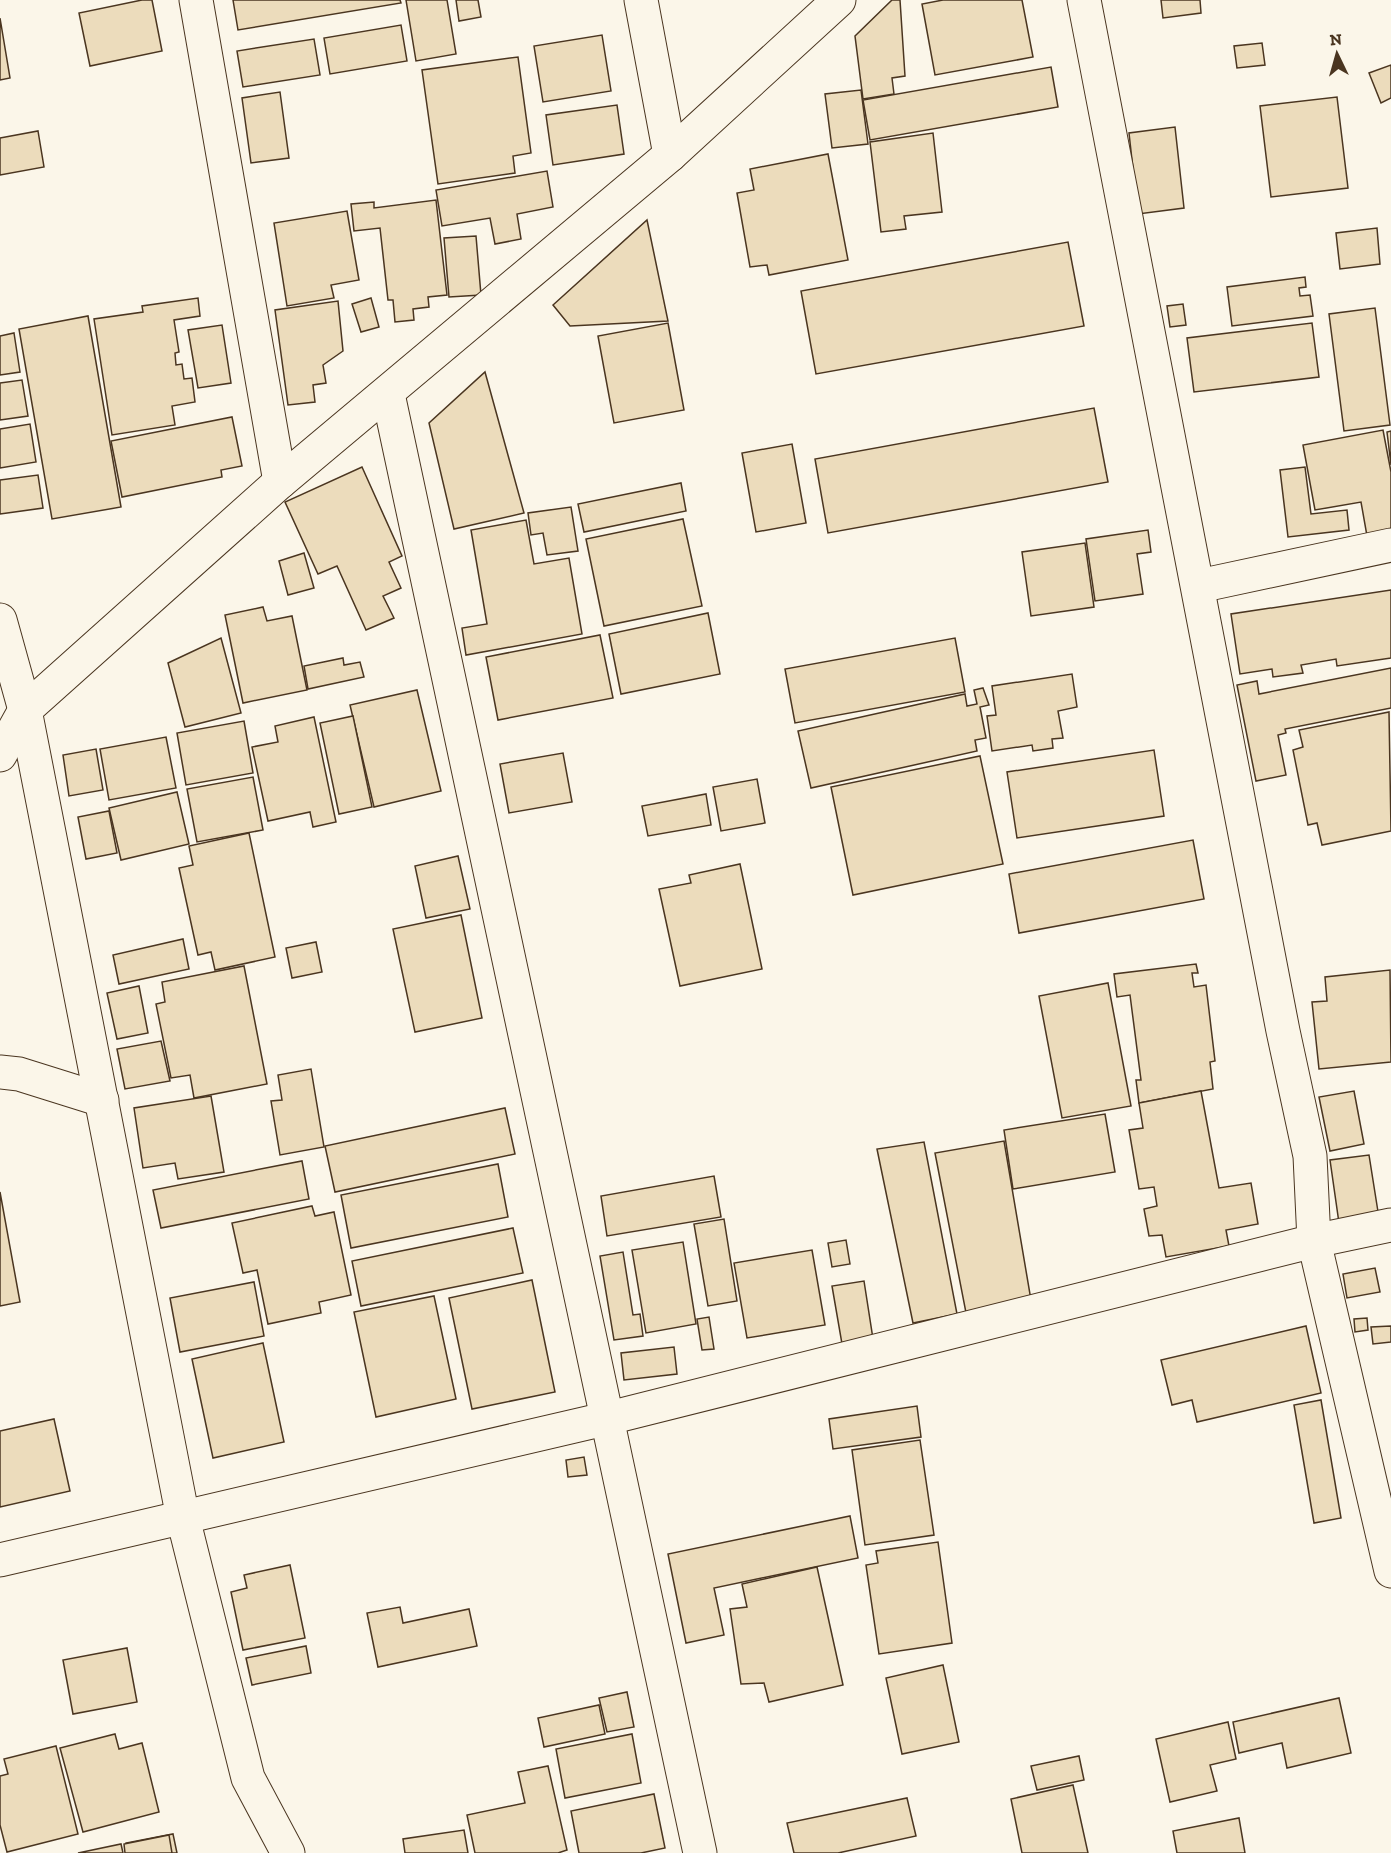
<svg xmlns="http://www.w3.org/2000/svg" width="1391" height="1853" font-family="'Zilla Slab',serif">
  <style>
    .building { fill: #ecdcbc; stroke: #4a3520; stroke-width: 1.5 }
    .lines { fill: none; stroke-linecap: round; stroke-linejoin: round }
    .street-casing { stroke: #4a3520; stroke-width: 35 }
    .street { stroke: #fbf6e9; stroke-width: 33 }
  </style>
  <rect width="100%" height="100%" fill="#fbf6e9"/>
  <g class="building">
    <path d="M142,0H152L162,51L90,66L79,13Z"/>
    <path d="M233,0H400L401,3L238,30Z"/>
    <path d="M406,0H447L456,54L416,61Z"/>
    <path d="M456,0H478L481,17L459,21Z"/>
    <path d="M892,0H900L905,76L892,78L894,94L863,99L855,36Z"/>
    <path d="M943,0H1022L1033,57L935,75L922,4Z"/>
    <path d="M1161,0H1200L1201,13L1163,18Z"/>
    <path d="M0,18L10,78L0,80Z"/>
    <path d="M401,25L407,61L330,74L324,38Z"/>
    <path d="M602,35L611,91L543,102L534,46Z"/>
    <path d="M314,39L320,75L243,87L237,51Z"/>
    <path d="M1262,43L1265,65L1237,68L1234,46Z"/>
    <path d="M518,57L531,153L513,156L515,173L438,184L422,70Z"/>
    <path d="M1391,65V98L1381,103L1369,73Z"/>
    <path d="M1051,67L1058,107L870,140L863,100Z"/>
    <path d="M861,90L868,144L832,148L825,94Z"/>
    <path d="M280,92L289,158L251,163L242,98Z"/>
    <path d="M1337,97L1348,188L1271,197L1260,106Z"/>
    <path d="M617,105L624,154L553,165L546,115Z"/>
    <path d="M1175,127L1184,208L1138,214L1129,133Z"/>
    <path d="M38,131L44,167L0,175V138Z"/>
    <path d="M933,133L942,212L904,216L906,229L881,232L870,142Z"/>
    <path d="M828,154L848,260L769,275L767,265L750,267L737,193L754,190L750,169Z"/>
    <path d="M547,171L553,207L517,214L521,239L495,244L490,218L442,226L436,190Z"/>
    <path d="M436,200L447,295L428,297L429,307L413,309L414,320L395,322L393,300H388L380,228L354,231L351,204L374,202V208Z"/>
    <path d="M347,211L359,280L331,285L334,298L287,306L274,223Z"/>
    <path d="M647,220L668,321L570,326L553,305Z"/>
    <path d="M1377,228L1380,264L1340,269L1336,233Z"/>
    <path d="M476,236L481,295L449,297L444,238Z"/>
    <path d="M1068,242L1084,326L816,374L801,291Z"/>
    <path d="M1305,277L1306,287L1299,288L1300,296L1310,295L1313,316L1232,326L1227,287Z"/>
    <path d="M198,298L200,316L174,320L179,352L175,353L176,365L182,364L184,379L192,378L195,402L172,406L175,425L112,435L94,319L143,312L142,306Z"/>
    <path d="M371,298L379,327L361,332L352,304Z"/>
    <path d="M338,301L343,351L323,365L326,383L313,385L315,402L288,405L275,310Z"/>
    <path d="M1183,304L1186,325L1170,327L1167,306Z"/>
    <path d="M1375,308L1390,425L1344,431L1329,314Z"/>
    <path d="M88,316L121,507L52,519L19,329Z"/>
    <path d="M668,323L684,410L614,423L598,336Z"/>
    <path d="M1312,323L1319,377L1194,392L1187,338Z"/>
    <path d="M222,325L231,383L198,388L188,330Z"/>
    <path d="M14,333L20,372L0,375V336Z"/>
    <path d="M485,372L524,513L454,529L429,423Z"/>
    <path d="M22,380L28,416L0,420V383Z"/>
    <path d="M1094,408L1108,482L828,533L815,459Z"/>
    <path d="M232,417L242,466L221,470L222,477L122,497L111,441Z"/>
    <path d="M30,424L36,462L0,468V429Z"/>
    <path d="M1383,430L1391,472V532L1367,536L1361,502L1315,510L1303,445Z"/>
    <path d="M1391,431V465L1387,432Z"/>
    <path d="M792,444L806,523L756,532L742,453Z"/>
    <path d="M362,467L402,556L389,562L401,588L383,596L394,618L366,630L337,566L318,574L285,502Z"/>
    <path d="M1305,467L1311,514L1347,510L1349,530L1288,537L1280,470Z"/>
    <path d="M38,475L43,508L0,514V480Z"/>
    <path d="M681,483L686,511L584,532L578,504Z"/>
    <path d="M571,507L578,551L547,555L543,533L531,535L528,513Z"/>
    <path d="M683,519L702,606L604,626L586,539Z"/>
    <path d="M526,520L534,564L569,558L582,634L466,655L462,628L487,624L471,530Z"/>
    <path d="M1148,530L1151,552L1137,554L1143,594L1095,601L1086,539Z"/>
    <path d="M1085,543L1094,607L1031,616L1022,552Z"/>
    <path d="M304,553L314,588L288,595L279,561Z"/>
    <path d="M1391,590V658L1337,666L1336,659L1301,665L1303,673L1273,677L1272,669L1240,674L1231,614Z"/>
    <path d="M263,607L267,621L292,616L307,690L243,703L225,615Z"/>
    <path d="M708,613L720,674L621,694L609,634Z"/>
    <path d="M600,635L613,698L498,720L486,657Z"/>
    <path d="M221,638L241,713L185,727L168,663Z"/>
    <path d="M955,638L965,692L795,723L785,669Z"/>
    <path d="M343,658L344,665L360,662L364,677L308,689L304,666Z"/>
    <path d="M1391,668V708L1285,729L1286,733L1278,735L1286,775L1256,781L1237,685L1257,681L1259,694Z"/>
    <path d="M1072,674L1077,707L1058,711L1063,738L1052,739L1053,748L1033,751L1032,745L992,751L987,716L996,715L992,686Z"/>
    <path d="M983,688L989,705L980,707L986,738L975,740L977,751L811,788L798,731L965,694L967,706L977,704L974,690Z"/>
    <path d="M417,690L441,791L374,807L350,705Z"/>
    <path d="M1389,712L1391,831L1322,845L1317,823L1308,825L1293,750L1303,747L1299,730Z"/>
    <path d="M353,716L372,807L339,814L320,723Z"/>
    <path d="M314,717L336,822L313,827L310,812L268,821L252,747L278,742L275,726Z"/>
    <path d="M244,721L253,773L186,785L177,733Z"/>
    <path d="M166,737L176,788L109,800L100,749Z"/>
    <path d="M96,749L103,790L69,796L63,755Z"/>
    <path d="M1154,750L1164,816L1017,838L1007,772Z"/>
    <path d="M563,753L572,802L509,813L500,764Z"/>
    <path d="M980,756L1003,864L853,895L831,787Z"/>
    <path d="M253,777L263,830L197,842L187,789Z"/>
    <path d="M757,779L765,823L721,831L713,787Z"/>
    <path d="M177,792L189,844L121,860L109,808Z"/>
    <path d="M706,794L711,825L648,836L642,806Z"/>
    <path d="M109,811L117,853L86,859L78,817Z"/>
    <path d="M249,833L275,957L215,970L211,952L198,955L179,868L193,865L189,846Z"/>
    <path d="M1193,840L1204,899L1019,933L1009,874Z"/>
    <path d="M458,856L470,909L426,918L415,866Z"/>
    <path d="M740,864L762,969L680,986L659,889L691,883L689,875Z"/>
    <path d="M461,915L482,1018L415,1032L393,929Z"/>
    <path d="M183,939L189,969L119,984L113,955Z"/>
    <path d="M316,942L322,972L292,978L286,948Z"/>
    <path d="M1196,964L1198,973H1192L1194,987L1206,985L1215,1061L1210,1062L1213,1089L1139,1103L1136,1080H1141L1130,995L1117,997L1114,974Z"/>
    <path d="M244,966L267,1084L194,1098L190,1075L171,1078L156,1004L165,1002L162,982Z"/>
    <path d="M1390,970L1391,1062L1319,1069L1312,1002L1327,1001L1325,977Z"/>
    <path d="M1108,983L1131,1106L1062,1118L1039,996Z"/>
    <path d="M139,986L148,1033L117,1039L107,993Z"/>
    <path d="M161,1041L170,1081L125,1089L117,1049Z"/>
    <path d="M311,1069L324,1147L280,1155L271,1101L282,1100L278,1075Z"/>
    <path d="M1201,1091L1219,1188L1251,1183L1258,1224L1226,1230L1229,1246L1166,1257L1162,1235L1149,1236L1144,1209L1157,1206L1154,1187L1139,1189L1129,1130L1143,1128L1139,1103Z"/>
    <path d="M1354,1091L1364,1144L1330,1151L1319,1097Z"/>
    <path d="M211,1096L224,1172L178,1179L175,1163L143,1168L134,1108Z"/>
    <path d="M505,1108L515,1154L335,1192L325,1146Z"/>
    <path d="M1105,1114L1115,1172L1013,1189L1004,1130Z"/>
    <path d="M1004,1141L1032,1306L967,1318L935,1153Z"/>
    <path d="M924,1142L957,1314L913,1323L877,1149Z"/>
    <path d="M1369,1155L1379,1218L1339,1223L1330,1160Z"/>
    <path d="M302,1161L309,1199L161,1228L153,1190Z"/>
    <path d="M498,1164L508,1217L351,1248L341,1195Z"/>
    <path d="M714,1176L721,1217L607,1236L601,1196Z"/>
    <path d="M0,1192L20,1302L0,1306Z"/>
    <path d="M312,1206L315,1216L334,1212L351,1295L319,1302L321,1313L268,1324L257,1270L243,1273L232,1223Z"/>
    <path d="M724,1219L737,1301L708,1306L694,1224Z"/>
    <path d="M513,1228L523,1273L361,1306L352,1261Z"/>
    <path d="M846,1240L850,1264L832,1267L828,1243Z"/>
    <path d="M683,1242L696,1324L646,1333L632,1250Z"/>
    <path d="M812,1250L825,1325L747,1338L734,1263Z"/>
    <path d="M623,1252L633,1315L640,1314L643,1336L614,1340L600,1256Z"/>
    <path d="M1375,1268L1380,1292L1347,1298L1343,1274Z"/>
    <path d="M532,1280L555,1392L472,1409L449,1298Z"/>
    <path d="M864,1281L873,1339L842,1344L832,1286Z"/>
    <path d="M254,1282L264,1336L180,1352L170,1298Z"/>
    <path d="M434,1296L456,1399L376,1417L354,1312Z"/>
    <path d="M709,1317L714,1349L702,1350L697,1319Z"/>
    <path d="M1367,1318L1368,1330L1355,1332L1354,1319Z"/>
    <path d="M1306,1326L1321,1393L1197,1422L1192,1400L1172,1405L1161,1360Z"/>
    <path d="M1391,1326V1342L1373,1344L1371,1327Z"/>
    <path d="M263,1343L284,1442L213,1458L192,1359Z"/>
    <path d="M674,1347L677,1374L624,1380L621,1353Z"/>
    <path d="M1321,1400L1341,1518L1314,1523L1294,1405Z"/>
    <path d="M917,1406L921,1437L833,1449L829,1419Z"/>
    <path d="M54,1419L70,1491L0,1507V1431Z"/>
    <path d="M920,1440L934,1535L865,1545L852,1450Z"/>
    <path d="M584,1457L587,1475L568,1477L566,1460Z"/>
    <path d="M850,1516L858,1558L714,1588L724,1635L686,1643L668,1554Z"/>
    <path d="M938,1542L952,1643L879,1654L866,1565L878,1563L876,1551Z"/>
    <path d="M290,1565L305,1638L243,1650L231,1592L247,1588L244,1575Z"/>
    <path d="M817,1567L843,1685L769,1702L764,1683L741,1684L730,1609L747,1607L742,1584Z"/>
    <path d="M400,1607L403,1623L469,1609L477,1646L378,1667L367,1613Z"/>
    <path d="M306,1646L311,1673L252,1685L246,1658Z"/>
    <path d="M127,1648L137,1702L73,1714L63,1660Z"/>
    <path d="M943,1665L959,1742L902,1754L886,1678Z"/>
    <path d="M627,1692L634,1727L607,1732L599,1698Z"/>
    <path d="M1339,1698L1351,1753L1287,1768L1282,1743L1239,1753L1233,1722Z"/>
    <path d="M599,1705L605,1734L544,1747L538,1718Z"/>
    <path d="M1228,1722L1236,1759L1210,1765L1217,1791L1170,1802L1156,1739Z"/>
    <path d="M115,1734L119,1749L142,1743L159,1812L83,1832L60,1748Z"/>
    <path d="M632,1734L641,1783L565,1798L556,1749Z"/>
    <path d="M56,1746L78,1834L7,1852L0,1825V1776L8,1774L4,1759Z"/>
    <path d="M1079,1756L1084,1780L1037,1790L1031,1766Z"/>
    <path d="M548,1766L567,1850L558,1853H475L467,1815L525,1803L518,1772Z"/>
    <path d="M1073,1785L1088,1853H1022L1011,1799Z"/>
    <path d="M654,1794L665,1848L641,1853H579L571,1811Z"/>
    <path d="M907,1798L916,1836L838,1853H794L787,1823Z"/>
    <path d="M1239,1818L1245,1853H1177L1173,1831Z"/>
    <path d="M464,1830L468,1853H405L403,1839Z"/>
    <path d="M173,1834L177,1853H128L126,1843Z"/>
    <path d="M169,1835L172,1853H125L124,1844Z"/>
    <path d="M121,1844L123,1853H78Z"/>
  </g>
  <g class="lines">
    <defs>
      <g id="street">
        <path d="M196,0L280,482"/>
        <path d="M641,0L670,155"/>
        <path d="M1084,0L1283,1031L1310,1156L1314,1241L1391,1571"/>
        <path d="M388,394L700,1853"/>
        <path d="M1199,586L1391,545"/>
        <path d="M0,620L25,710L183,1518L248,1778L288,1853"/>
        <path d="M0,755L25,710L280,482L670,155L839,0"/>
        <path d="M0,1072L19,1074L102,1100"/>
        <path d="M0,1560L609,1418L1314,1241L1391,1225"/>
      </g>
    </defs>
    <use href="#street" class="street-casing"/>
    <use href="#street" class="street"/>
  </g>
  <g transform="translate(1337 54) rotate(355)" stroke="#fbf6e9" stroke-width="4.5" paint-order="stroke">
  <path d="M0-4.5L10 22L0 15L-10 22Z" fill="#4a3520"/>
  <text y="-9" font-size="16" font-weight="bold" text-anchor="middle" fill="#4a3520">N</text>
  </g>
</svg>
